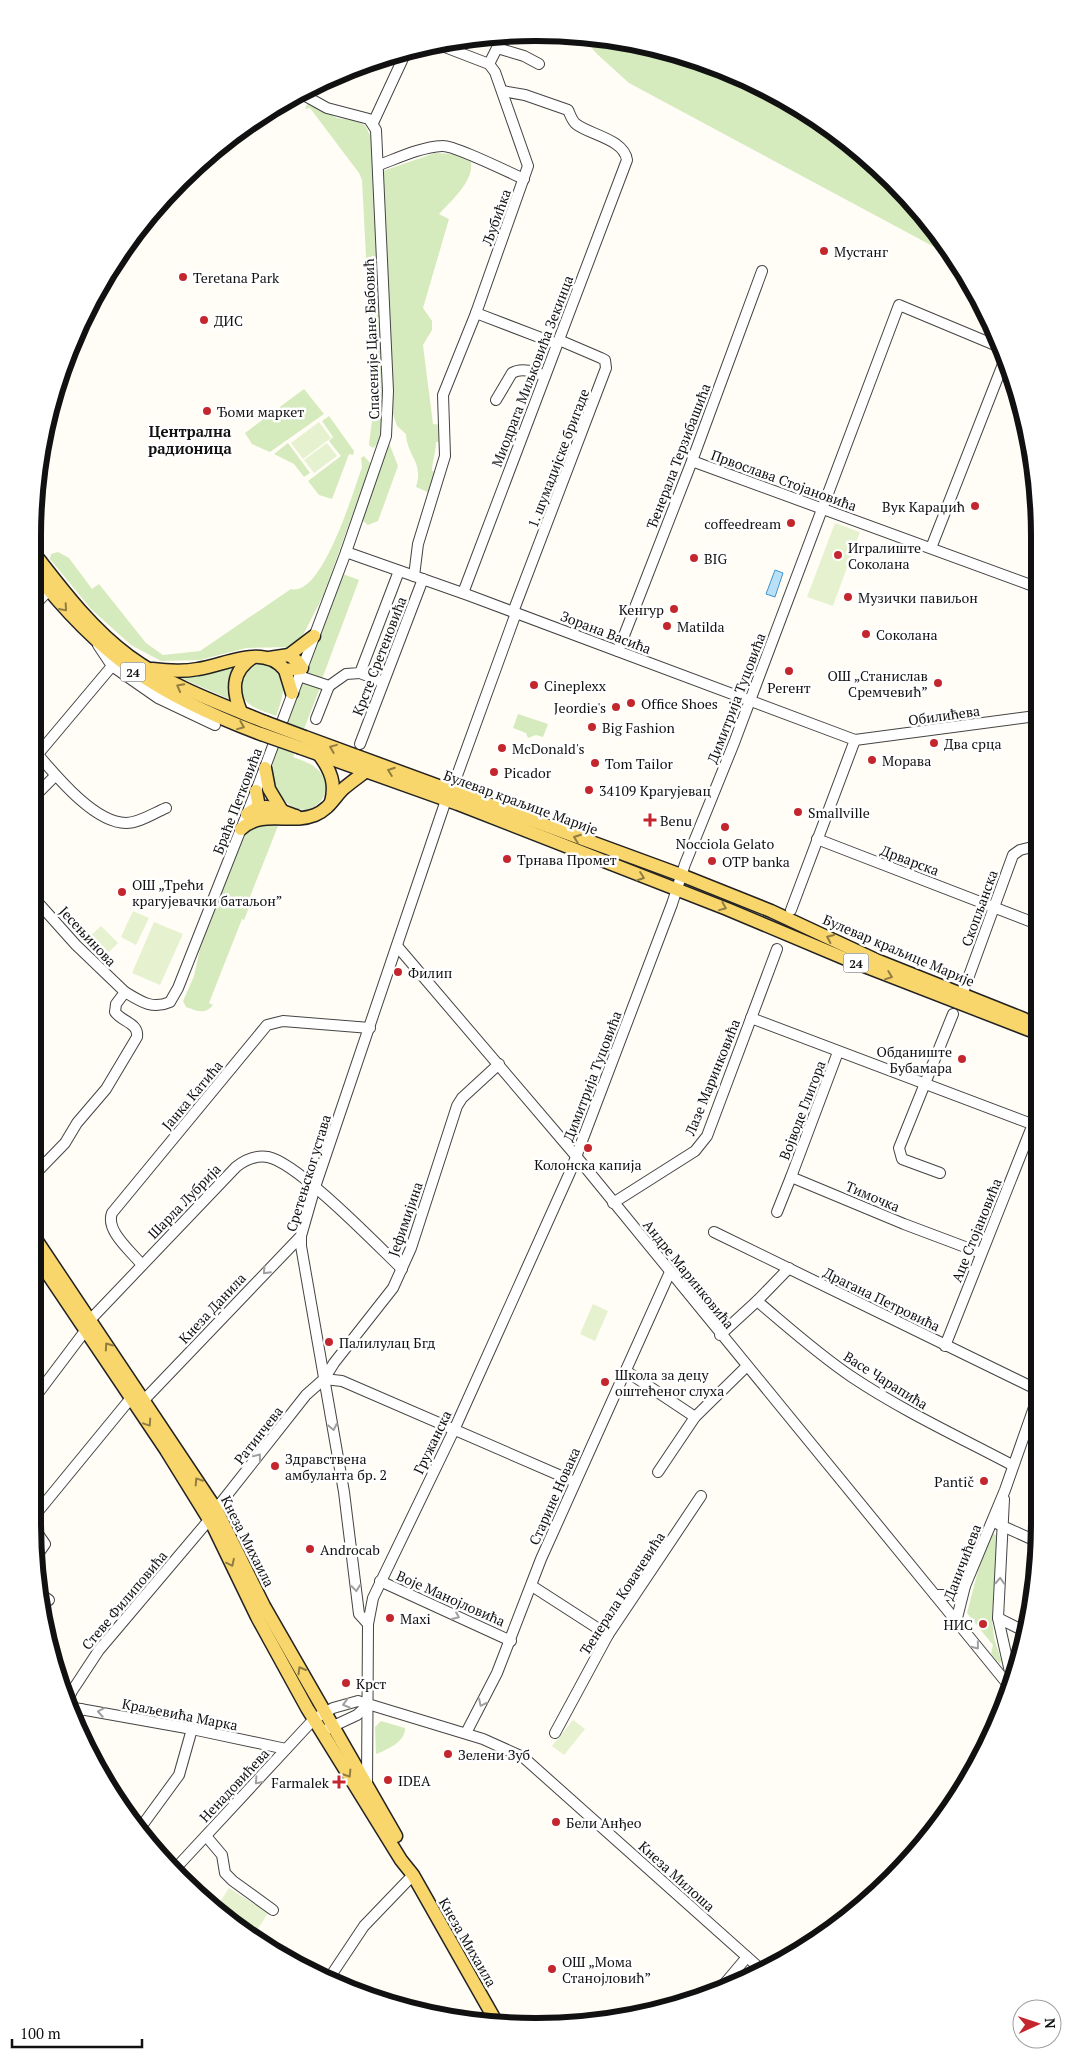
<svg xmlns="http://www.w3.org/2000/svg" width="1072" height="2059" font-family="'PT Serif',serif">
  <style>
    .green { fill: #d5ebbd }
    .pitch { fill: #e6f2cf }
    .water { fill: #b9e0f7; stroke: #3f96cf }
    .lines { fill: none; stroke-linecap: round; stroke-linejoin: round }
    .minor-casing { stroke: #444; stroke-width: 12 }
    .major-casing { stroke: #222; stroke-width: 15 }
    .minor { stroke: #fff; stroke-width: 10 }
    .major { stroke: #f9d66b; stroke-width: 12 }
    .major-bridge-casing { stroke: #222; stroke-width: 15; stroke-linecap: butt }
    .major-bridge { stroke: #f9d66b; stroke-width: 12 }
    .oneway { stroke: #917d42 }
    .oneway2 { stroke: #a0a0a0 }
    .poi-dot { fill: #c4262e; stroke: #fff; stroke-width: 2 }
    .labels { text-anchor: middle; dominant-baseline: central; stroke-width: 5; stroke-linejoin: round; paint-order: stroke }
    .shield { fill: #fff; stroke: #585858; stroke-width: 1 }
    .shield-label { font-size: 12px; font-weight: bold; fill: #111 }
    .street-label { font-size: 14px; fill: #111; stroke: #fff }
    .poi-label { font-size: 14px; fill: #111; stroke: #fff; text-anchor: start }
    .neighbourhood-label { font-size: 15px; font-weight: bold; fill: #111; stroke: #fff }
    .rim { fill: none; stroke: #111; stroke-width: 6 }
  </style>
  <rect width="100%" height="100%" fill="#fffdf5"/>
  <g class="green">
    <path d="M582,36L667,50L759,85L868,157L936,230L951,256L629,83L597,54Z"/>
    <path d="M310,103L337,118L352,120L365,125L372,139L384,388C383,402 386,440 373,448L369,445L373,412L372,373L362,180L359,173L310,108L305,109L307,104Z"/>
    <path d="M435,153L454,154L471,162C474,181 451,201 439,214L449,219L423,308L432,321V330L423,345L433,424L441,425V442H436C436,453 432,461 432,471L439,472L430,493L416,487C424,462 407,456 406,434L397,426L393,414L383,171Z"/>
    <path d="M304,389L324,414L270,452L252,444L245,433Z"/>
    <path d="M329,416L354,451L353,455L349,454L332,499L319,495L308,481L341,456L329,441L333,437L322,421Z"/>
    <path d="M288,443L310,473L304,477L294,464L274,454Z"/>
    <path d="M389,443L398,466L378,521L368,525L363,521L364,516Z"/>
    <path d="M364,456L370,463L368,471L323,596L302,637L290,647L246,648L200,660L161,661L131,645L91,609L50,559L51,554L58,552L69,558L92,589L99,584L146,643L163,655L200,651L291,589C322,598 354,489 362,467L361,458Z"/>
    <path d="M343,574L359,580L322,679L306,673Z"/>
    <path d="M238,663L230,677L229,699L174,675Z"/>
    <path d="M259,664C293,664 284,695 276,716C266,712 251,708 244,699C233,685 246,668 259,664Z"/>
    <path d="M303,681L320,688L293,757C301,760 311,763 317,769C342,790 309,829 282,798C273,787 271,772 273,758Z"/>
    <path d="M518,714L548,724L543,737L536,735L528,738L526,733L513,728Z"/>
    <path d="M285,822L278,826L249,899L252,900L244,920L242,919L209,1003L213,1005C205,1015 197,1011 186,1007L183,1001L194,976L200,949L243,837L257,824Z"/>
    <path d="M993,1533L997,1536L992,1620L994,1638L1001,1660L1000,1664L991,1654L993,1645L967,1613L980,1563Z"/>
    <path d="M381,1721L405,1728C406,1741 387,1750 376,1754L375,1727Z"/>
  </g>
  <g class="pitch">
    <path d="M319,422L331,438L303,459L291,443Z"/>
    <path d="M327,443L337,456L314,473L304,460Z"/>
    <path d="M835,523L860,532L833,606L807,597Z"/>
    <path d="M133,911L149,918L136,945L121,937Z"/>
    <path d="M154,922L183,934L160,985L132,973Z"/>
    <path d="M101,926L118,943L105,956L88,938Z"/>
    <path d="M593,1304L608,1311L595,1341L580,1334Z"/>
    <path d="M573,1720L585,1729L564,1755L552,1746Z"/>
    <path d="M229,1888L268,1913L254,1935L215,1910Z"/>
  </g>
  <path class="water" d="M775,570L783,573L775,597L766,594Z"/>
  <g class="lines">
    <defs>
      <g id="minor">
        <path d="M437,44L489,64"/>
        <path d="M373,123L406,52"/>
        <path d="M379,165C398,158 421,147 442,146C454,145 508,172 524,179"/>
        <path d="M476,313L557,344"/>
        <path d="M496,400L512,373C522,367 535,372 545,376"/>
        <path d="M692,461L1036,587"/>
        <path d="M931,548L1005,359"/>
        <path d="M346,552L468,595L855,740L1036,716"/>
        <path d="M414,576L418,544L445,456L443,395L476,313L528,166L495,72L489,64L497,48L524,56L539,64"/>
        <path d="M463,593L627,160C624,139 590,135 576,124C572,121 570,114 568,110L525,95L502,91"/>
        <path d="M33,607L49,590"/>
        <path d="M513,612L606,368L605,360L601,358L559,340"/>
        <path d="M618,651L692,461L762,271"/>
        <path d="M112,666L158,698L215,725"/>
        <path d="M360,673L383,682"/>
        <path d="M299,676L329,686L346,674L360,673L399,571"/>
        <path d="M316,719L329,686"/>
        <path d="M360,744L423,579"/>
        <path d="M33,749C53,772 93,823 126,823C139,823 154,813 166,808"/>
        <path d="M38,754L112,666L98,645"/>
        <path d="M451,792L516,613"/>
        <path d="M33,798L55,776"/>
        <path d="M817,839L1037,924"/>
        <path d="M33,897L76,945L125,992"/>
        <path d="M791,910L855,740"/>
        <path d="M397,946L576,1156L957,1622"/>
        <path d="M962,995L1013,855L1020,850L1036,846"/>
        <path d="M751,1018L1037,1126"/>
        <path d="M940,1173L902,1159L899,1148L953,1014"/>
        <path d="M33,1176L65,1143L77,1123L106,1089L137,1037C139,1023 122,1022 115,1012L116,1004L125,992C140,1001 152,1010 170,1002L178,988L256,791L346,552L386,436L388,391L376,130L369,119L327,108L300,93"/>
        <path d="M791,1177L838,1052"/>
        <path d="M613,1203L695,1151L707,1136L777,949"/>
        <path d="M777,1212L791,1177L904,1224L981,1253"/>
        <path d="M714,1232L1038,1390"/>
        <path d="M142,1265C132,1252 105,1231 112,1213L267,1025L283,1021L370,1028"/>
        <path d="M757,1301C788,1327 819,1355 852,1377C903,1411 959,1437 1012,1465"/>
        <path d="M90,1320L236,1167C245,1160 256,1155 268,1157C298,1163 376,1244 402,1269"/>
        <path d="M720,1335L757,1301L789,1268"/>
        <path d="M945,1346L1033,1124"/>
        <path d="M626,1371L695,1417"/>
        <path d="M324,1379L342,1381L575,1482"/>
        <path d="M145,1399L301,1236"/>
        <path d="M33,1400L85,1331"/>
        <path d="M658,1472L695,1417L747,1366"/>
        <path d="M1004,1499L998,1618L1012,1681"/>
        <path d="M216,1509L306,1395L324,1379L334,1363L393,1288L411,1248L457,1106L462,1098L499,1064"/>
        <path d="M998,1524L1038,1542"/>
        <path d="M36,1557L45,1544L36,1531L35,1515L131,1398"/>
        <path d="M380,1581L511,1641"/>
        <path d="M532,1586L608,1635"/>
        <path d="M39,1593L49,1600"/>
        <path d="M935,1595H954L965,1586"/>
        <path d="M998,1618L1026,1632"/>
        <path d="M368,1624L359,1614L344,1492L301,1246V1236L315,1187L446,800"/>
        <path d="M1010,1687L957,1622V1618L965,1586L1005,1490L1038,1396"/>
        <path d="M67,1702L72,1691L99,1650L209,1520"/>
        <path d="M69,1707L192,1729L286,1749"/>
        <path d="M75,1720L81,1709"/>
        <path d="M327,1729L357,1715L367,1706"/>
        <path d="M466,1733L497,1673L541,1559L670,1272"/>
        <path d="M555,1733L608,1635L701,1496"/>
        <path d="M367,1785L368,1624L373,1598L454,1430L571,1170L672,904L685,864L734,743L899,305L1002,348"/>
        <path d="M138,1831L179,1775L192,1729"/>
        <path d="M206,1836L222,1855L225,1873L233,1881L273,1910"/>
        <path d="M174,1870L314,1719L333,1708L358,1701L483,1739L523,1757L764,1972"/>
        <path d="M328,1980L364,1926L413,1875"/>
        <path d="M720,1989L747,1957"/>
      </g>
      <g id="major">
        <path d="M34,553C62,589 91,628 129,656C170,686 218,703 265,722"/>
        <path d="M33,570C100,657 159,696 261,734"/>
        <path d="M289,655L314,636"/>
        <path d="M152,669C168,671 183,672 198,669C226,665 263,643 285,670L302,668L297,661L289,655L269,658"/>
        <path d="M285,670L292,693"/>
        <path d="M241,712C232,691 231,672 252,658"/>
        <path d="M305,737L681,875L771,911L876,960L1024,1019"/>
        <path d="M301,748L458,804L727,909L846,959L1037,1033"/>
        <path d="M320,756C331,771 336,784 331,802"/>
        <path d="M265,768L269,789L281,809"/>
        <path d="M256,791L259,807L265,812"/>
        <path d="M247,814C266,800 277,810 296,816"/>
        <path d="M241,829C263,809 290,825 315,815C328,810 334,798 343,789C350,783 357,778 365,772"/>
        <path d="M33,1235L216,1509L264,1606L396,1836"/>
        <path d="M33,1252L166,1450L213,1526L257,1617L307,1708L401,1860L413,1875L498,2025"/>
      </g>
    </defs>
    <use href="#minor" class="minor-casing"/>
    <use href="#major" class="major-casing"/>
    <use href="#minor" class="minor"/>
    <use href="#major" class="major"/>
    <defs>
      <g id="major-bridge">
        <path d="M265,722L305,737"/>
        <path d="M261,734L301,748"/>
      </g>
    </defs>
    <use href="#major-bridge" class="major-bridge-casing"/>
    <use href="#major-bridge" class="major-bridge"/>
  </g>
  <defs><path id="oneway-chevron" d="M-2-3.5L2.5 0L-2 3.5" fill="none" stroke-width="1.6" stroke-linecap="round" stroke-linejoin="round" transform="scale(1.25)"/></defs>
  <g class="oneway">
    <use href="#oneway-chevron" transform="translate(64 608) rotate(49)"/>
    <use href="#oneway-chevron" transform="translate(180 687) rotate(-152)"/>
    <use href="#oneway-chevron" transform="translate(241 726) rotate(22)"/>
    <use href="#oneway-chevron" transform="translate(333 748) rotate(-158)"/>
    <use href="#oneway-chevron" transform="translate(391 771) rotate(-160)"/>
    <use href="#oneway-chevron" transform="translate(577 838) rotate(-160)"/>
    <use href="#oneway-chevron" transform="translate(641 877) rotate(20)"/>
    <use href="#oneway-chevron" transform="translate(723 907) rotate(22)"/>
    <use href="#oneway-chevron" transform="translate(830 938) rotate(-155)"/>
    <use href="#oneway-chevron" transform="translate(889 976) rotate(21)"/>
    <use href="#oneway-chevron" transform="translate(108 1346) rotate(-125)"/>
    <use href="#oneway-chevron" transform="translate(148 1423) rotate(56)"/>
    <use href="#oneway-chevron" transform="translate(198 1481) rotate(-123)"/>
    <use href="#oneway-chevron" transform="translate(231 1563) rotate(64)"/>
    <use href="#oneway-chevron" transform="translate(301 1670) rotate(-120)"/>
    <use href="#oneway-chevron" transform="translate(348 1774) rotate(58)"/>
  </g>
  <g class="oneway2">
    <use href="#oneway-chevron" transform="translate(266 1271) rotate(133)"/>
    <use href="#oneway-chevron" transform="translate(333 1427) rotate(79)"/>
    <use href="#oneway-chevron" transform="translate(258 1457) rotate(-52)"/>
    <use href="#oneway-chevron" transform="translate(1000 1581) rotate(-87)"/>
    <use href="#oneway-chevron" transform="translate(356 1588) rotate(83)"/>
    <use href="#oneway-chevron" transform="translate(456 1616) rotate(24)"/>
    <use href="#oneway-chevron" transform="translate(976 1646) rotate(51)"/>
    <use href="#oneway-chevron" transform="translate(482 1703) rotate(116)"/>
    <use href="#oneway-chevron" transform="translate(346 1704) rotate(164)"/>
    <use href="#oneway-chevron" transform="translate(101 1712) rotate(-170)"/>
    <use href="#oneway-chevron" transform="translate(258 1781) rotate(132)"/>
  </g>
  <g class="poi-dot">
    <circle cx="824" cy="251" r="5"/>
    <circle cx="183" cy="277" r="5"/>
    <circle cx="204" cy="320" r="5"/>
    <circle cx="207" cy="411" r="5"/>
    <circle cx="975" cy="506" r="5"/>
    <circle cx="791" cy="523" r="5"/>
    <circle cx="838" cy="555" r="5"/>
    <circle cx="694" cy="558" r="5"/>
    <circle cx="848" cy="597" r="5"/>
    <circle cx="674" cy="609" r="5"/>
    <circle cx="667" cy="626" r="5"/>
    <circle cx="866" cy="634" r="5"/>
    <circle cx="789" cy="671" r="5"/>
    <circle cx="938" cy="683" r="5"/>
    <circle cx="534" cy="685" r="5"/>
    <circle cx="631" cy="703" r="5"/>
    <circle cx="616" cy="707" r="5"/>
    <circle cx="592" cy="727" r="5"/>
    <circle cx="934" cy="743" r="5"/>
    <circle cx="502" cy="748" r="5"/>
    <circle cx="872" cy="760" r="5"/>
    <circle cx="595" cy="763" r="5"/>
    <circle cx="494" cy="772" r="5"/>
    <circle cx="589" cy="790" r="5"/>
    <circle cx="798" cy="812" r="5"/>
    <path d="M647.5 812.5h5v5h5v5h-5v5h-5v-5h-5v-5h5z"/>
    <circle cx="725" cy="827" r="5"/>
    <circle cx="507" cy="859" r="5"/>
    <circle cx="712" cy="861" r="5"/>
    <circle cx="122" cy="892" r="5"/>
    <circle cx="398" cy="972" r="5"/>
    <circle cx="962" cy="1059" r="5"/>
    <circle cx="588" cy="1148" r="5"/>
    <circle cx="329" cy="1342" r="5"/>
    <circle cx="605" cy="1382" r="5"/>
    <circle cx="275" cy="1466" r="5"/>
    <circle cx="984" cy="1481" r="5"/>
    <circle cx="310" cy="1549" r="5"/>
    <circle cx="390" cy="1618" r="5"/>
    <circle cx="983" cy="1624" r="5"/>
    <circle cx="346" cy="1683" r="5"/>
    <circle cx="448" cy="1754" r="5"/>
    <circle cx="388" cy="1780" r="5"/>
    <path d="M336.5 1774.5h5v5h5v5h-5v5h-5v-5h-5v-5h5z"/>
    <circle cx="556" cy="1822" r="5"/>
    <circle cx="552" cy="1969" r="5"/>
  </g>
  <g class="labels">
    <g class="shield">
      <rect x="120.5" y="662.5" width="25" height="19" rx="4"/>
      <rect x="843.5" y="953.5" width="25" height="19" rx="4"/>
    </g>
    <g class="shield-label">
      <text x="133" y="672">24</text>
      <text x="856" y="963">24</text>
    </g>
    <g class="street-label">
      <text transform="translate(496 217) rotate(-70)">Љубићка</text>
      <text transform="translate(371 339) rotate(-92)">Спасеније Цане Бабовић</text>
      <text transform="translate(532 371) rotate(-69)">Миодрага Миљковића Зекинца</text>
      <text transform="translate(678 456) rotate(-69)">Ђенерала Терзибашића</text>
      <text transform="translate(558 458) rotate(-69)">1. шумадијске бригаде</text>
      <text transform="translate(784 480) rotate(20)">Првослава Стојановића</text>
      <text transform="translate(606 632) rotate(21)">Зорана Васића</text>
      <text transform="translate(379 656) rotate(-69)">Крсте Сретеновића</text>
      <text transform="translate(736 698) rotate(-69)">Димитрија Туцовића</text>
      <text transform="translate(944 715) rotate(-8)">Обилићева</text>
      <text transform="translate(237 801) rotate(-69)">Браће Петковића</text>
      <text transform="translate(521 802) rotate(20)">Булевар краљице Марије</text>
      <text transform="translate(910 860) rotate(21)">Дрварска</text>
      <text transform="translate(979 908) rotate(-70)">Скопљанска</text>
      <text transform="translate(88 936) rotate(47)">Јесењинова</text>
      <text transform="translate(899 950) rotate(23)">Булевар краљице Марије</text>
      <text transform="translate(592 1076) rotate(-69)">Димитрија Туцовића</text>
      <text transform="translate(712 1077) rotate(-68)">Лазе Маринковића</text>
      <text transform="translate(192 1095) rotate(-50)">Јанка Катића</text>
      <text transform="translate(802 1110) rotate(-69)">Војводе Глигора</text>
      <text transform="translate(308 1173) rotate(-73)">Сретењског устава</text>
      <text transform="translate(873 1196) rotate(23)">Тимочка</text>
      <text transform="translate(184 1201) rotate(-46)">Шарла Лубрија</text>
      <text transform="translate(405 1219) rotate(-71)">Јефимијина</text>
      <text transform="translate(976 1230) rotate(-68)">Аце Стојановића</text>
      <text transform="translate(689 1274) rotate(51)">Андре Маринковића</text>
      <text transform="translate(882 1299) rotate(26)">Драгана Петровића</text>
      <text transform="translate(212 1308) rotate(-47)">Кнеза Данила</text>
      <text transform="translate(886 1380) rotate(32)">Васе Чарапића</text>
      <text transform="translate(258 1435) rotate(-52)">Ратинчева</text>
      <text transform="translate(432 1442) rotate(-64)">Гружанска</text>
      <text transform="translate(554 1496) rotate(-66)">Старине Новака</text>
      <text transform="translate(248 1541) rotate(63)">Кнеза Михаила</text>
      <text transform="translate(962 1562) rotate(-69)">Даничићева</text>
      <text transform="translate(622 1593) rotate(-57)">Ђенерала Ковачевића</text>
      <text transform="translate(451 1598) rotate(24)">Воје Манојловића</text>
      <text transform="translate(124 1600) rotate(-50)">Стеве Филиповића</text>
      <text transform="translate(180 1714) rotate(11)">Краљевића Марка</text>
      <text transform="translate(234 1785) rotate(-47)">Ненадовићева</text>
      <text transform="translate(677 1876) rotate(42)">Кнеза Милоша</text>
      <text transform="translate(468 1942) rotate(60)">Кнеза Михаила</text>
    </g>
    <g class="poi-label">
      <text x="834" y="251">Мустанг</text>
      <text x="193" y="277">Teretana Park</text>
      <text x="214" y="320">ДИС</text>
      <text x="217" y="411">Ђоми маркет</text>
      <text x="965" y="506" text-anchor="end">Вук Караџић</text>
      <text x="781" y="523" text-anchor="end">coffeedream</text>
      <text x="848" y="547">Игралиште<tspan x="848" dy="16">Соколана</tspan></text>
      <text x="704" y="558">BIG</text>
      <text x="858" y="597">Музички павиљон</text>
      <text x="664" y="609" text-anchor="end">Кенгур</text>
      <text x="677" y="626">Matilda</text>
      <text x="876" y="634">Соколана</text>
      <text x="928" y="675" text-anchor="end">ОШ „Станислав<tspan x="928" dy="16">Сремчевић”</tspan></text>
      <text x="544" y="685">Cineplexx</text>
      <text x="789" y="687" text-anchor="middle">Регент</text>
      <text x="641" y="703">Office Shoes</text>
      <text x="606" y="707" text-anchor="end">Jeordie's</text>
      <text x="602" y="727">Big Fashion</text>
      <text x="944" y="743">Два срца</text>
      <text x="512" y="748">McDonald's</text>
      <text x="882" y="760">Морава</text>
      <text x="605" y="763">Tom Tailor</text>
      <text x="504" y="772">Picador</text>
      <text x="599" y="790">34109 Крагујевац</text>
      <text x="808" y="812">Smallville</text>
      <text x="660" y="820">Benu</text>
      <text x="725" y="843" text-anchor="middle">Nocciola Gelato</text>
      <text x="517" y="859">Трнава Промет</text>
      <text x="722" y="861">OTP banka</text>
      <text x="132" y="884">ОШ „Трећи<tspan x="132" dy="16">крагујевачки батаљон”</tspan></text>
      <text x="408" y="972">Филип</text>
      <text x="952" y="1051" text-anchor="end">Обданиште<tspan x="952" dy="16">Бубамара</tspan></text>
      <text x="588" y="1164" text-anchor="middle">Колонска капија</text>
      <text x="339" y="1342">Палилулац Бгд</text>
      <text x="615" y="1374">Школа за децу<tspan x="615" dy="16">оштећеног слуха</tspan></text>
      <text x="285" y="1458">Здравствена<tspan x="285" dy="16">амбуланта бр. 2</tspan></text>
      <text x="974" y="1481" text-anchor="end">Pantič</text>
      <text x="320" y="1549">Androcab</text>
      <text x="400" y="1618">Maxi</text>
      <text x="973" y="1624" text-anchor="end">НИС</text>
      <text x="356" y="1683">Крст</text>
      <text x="458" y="1754">Зелени Зуб</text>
      <text x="398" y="1780">IDEA</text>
      <text x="329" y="1782" text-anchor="end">Farmalek</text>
      <text x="566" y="1822">Бели Анђео</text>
      <text x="562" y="1961">ОШ „Мома<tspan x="562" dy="16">Станојловић”</tspan></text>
    </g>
    <g class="neighbourhood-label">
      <text x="190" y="431">Централна<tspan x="190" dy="17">радионица</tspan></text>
    </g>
  </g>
  <path d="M0 0H1072V2059H0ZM536 41H536A495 495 0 0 1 1031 536V1523A495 495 0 0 1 536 2018H536A495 495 0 0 1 41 1523V536A495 495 0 0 1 536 41Z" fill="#fff" fill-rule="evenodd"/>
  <path class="rim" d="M536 41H536A495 495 0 0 1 1031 536V1523A495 495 0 0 1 536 2018H536A495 495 0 0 1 41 1523V536A495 495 0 0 1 536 41Z"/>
  <g transform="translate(1037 2024) rotate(87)"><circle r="24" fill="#ffffff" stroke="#a0a0a0"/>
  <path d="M0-4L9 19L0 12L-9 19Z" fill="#c4262e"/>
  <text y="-8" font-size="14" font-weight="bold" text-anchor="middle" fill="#111111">N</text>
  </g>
  <path d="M12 2039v8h130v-8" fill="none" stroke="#111111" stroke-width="2.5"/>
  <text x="20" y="2039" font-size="15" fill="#111111" stroke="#ffffff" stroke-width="4" paint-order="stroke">100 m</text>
</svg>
